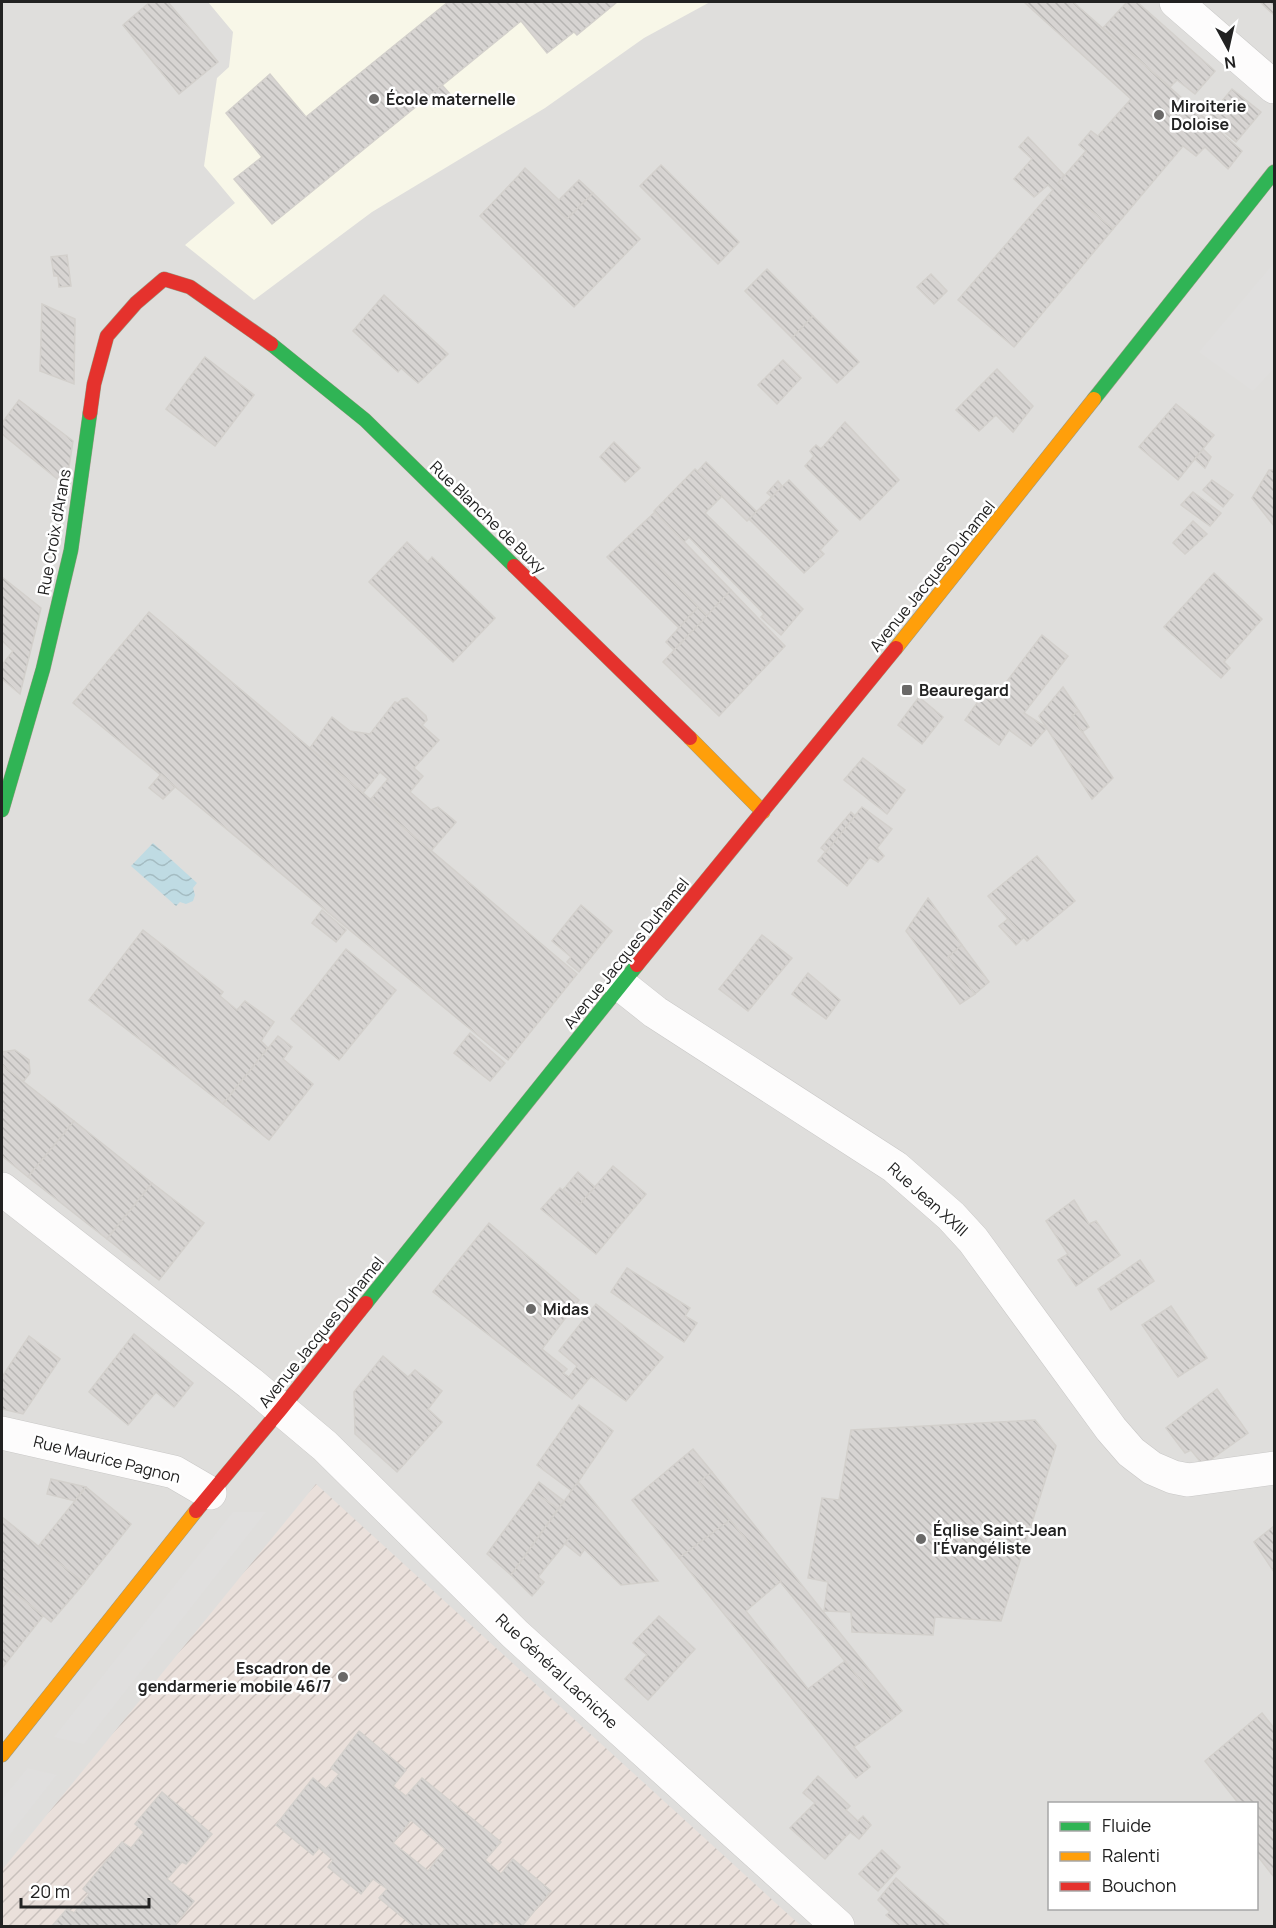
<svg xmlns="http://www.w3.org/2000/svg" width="1276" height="1928" font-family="Manrope,sans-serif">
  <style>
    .residential { fill: #dfdedc; fill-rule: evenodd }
    .education { fill: #f8f7e8 }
    .military { fill: url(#military-furrows) }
    .parking { fill: #e0dfde }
    .water { fill: url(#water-waves) }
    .building { fill: url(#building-back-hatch); stroke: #d3d0cc; stroke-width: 1.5; fill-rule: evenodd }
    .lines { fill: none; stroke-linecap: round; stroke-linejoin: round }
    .street-casing { stroke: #c9c8c7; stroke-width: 34 }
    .fast-casing { stroke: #999a82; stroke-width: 15 }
    .slow-casing { stroke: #999a82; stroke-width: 15 }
    .jam-casing { stroke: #999a82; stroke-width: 15 }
    .street { stroke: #fdfcfc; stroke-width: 33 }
    .fast { stroke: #30b455; stroke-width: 14 }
    .slow { stroke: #ff9f0a; stroke-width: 14 }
    .jam { stroke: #e5322d; stroke-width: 14 }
    .poi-dot { fill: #6a6968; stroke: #fff; stroke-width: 2 }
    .labels { text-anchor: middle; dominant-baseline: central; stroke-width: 5; stroke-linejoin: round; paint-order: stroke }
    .poi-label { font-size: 16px; font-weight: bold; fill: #222; stroke: #fff; text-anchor: start }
    .street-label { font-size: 16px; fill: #222; stroke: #fff }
  </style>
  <defs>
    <pattern id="military-furrows" width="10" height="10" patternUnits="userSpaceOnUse" patternTransform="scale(1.5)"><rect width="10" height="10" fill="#eae0db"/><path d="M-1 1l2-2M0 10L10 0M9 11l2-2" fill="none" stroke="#c8c0bc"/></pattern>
    <pattern id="water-waves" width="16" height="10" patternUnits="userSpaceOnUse" patternTransform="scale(1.5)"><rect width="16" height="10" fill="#bfdbe3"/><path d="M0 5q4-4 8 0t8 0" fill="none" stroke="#a4bcc2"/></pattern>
    <pattern id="building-back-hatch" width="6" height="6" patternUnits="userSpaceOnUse" patternTransform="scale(1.5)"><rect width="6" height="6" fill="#d7d4d2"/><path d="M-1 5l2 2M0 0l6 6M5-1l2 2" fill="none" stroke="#b8b6b4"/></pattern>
  </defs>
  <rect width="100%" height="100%" fill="#f0eeeb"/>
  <path class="residential" d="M2,2H1274V1926H2ZM1050,1804H1256V1908H1050Z"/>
  <path class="education" d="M208,2H710L644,38L545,108L372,212L254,300L185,245L235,203L204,166L217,78L229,67L233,32Z"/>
  <path class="military" d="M316,1484L801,1926H2V1870Z"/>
  <g class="parking">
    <path d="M1274,263V368L1253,391L1199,352Z"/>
    <path d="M233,1512H266L84,1744L54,1737Z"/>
    <path d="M27,1768L57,1775L2,1845V1799Z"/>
  </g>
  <path class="water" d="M153,843L197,883L193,888L195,895L193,901L186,904L180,902L176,906L131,866Z"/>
  <g class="building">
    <path d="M150,2H168L218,62L179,94L123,25Z"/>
    <path d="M448,2H617L577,35L574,32L547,53L521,21L272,224L234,179L262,157L226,113L270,74L306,117Z"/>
    <path d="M1024,2H1073L1242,151L1228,169L1205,147L1196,156L1183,146L1113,229L1058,183L1086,151L1079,145L1091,131L1098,136L1131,99Z"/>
    <path d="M1127,2H1137L1215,71L1195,94L1177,80L1170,87L1103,28Z"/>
    <path d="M1260,2H1274V15Z"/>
    <path d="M442,85L450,94L435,107L427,98Z"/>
    <path d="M1232,89L1261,112L1236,142L1208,118Z"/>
    <path d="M1028,137L1064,175L1058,183L1113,229L1014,347L958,300L1053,190L1048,185L1034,197L1014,179L1032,159L1019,147Z"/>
    <path d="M661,165L739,242L718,264L640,186Z"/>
    <path d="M525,168L559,200L579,180L593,193L567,219L520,174Z"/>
    <path d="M520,174L567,219L593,193L640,239L574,307L480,216Z"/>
    <path d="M67,255L71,286L59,287L58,276H54L51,257Z"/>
    <path d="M767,269L813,316L792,338L745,291Z"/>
    <path d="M931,274L947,291L934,304L917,287Z"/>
    <path d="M384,295L448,354L418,383L401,368L398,372L353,331Z"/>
    <path d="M42,304L75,319L74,384L40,371Z"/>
    <path d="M813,316L859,362L837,383L792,338Z"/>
    <path d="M205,357L254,395L215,446L166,409Z"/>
    <path d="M783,360L801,378L777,404L758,385Z"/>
    <path d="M997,369L1033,406L1013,432L996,415L979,431L956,410Z"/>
    <path d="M19,400L73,441L66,486L2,434V423Z"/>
    <path d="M1176,404L1214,435L1178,480L1139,447Z"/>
    <path d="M845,422L899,480L860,520L805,466L814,456L810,451L816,445L821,449Z"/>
    <path d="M614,442L640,468L625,482L600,457Z"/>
    <path d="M1203,449L1211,457L1205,468L1195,459Z"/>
    <path d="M706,462L757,512L747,521L697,472Z"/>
    <path d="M695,469L722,496L705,513L803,609L781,635L761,617L764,614L689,537L684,542L654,511Z"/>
    <path d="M1269,470H1274V526L1252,498Z"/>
    <path d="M789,480L838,531L820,550L824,554L804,573L749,519Z"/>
    <path d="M1212,480L1233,495L1223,507L1203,490Z"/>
    <path d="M778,481L782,486L772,497L767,493Z"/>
    <path d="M1193,492L1221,513L1210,526L1181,505Z"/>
    <path d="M655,512L731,590L707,616L629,536Z"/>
    <path d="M1193,521L1207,534L1185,554L1173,543Z"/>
    <path d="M629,536L698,607L679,628L607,557Z"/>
    <path d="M407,542L428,562L432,557L495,618L453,662L369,582Z"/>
    <path d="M1214,573L1262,619L1224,662L1230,668L1221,678L1164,627Z"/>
    <path d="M2,577L41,608L20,694L2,679V665L13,651L2,641Z"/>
    <path d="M731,590L785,646L719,716L663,662Z"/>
    <path d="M698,607L707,616L674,650L666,642Z"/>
    <path d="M149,612L577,974L508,1060L73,703Z"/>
    <path d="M1042,635L1068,656L1024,713L1047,728L1031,746L1009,730L999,745L965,720L982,696L992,701Z"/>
    <path d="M1063,687L1079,711L1072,716L1113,778L1092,799L1039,716Z"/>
    <path d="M919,697L943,717L922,744L898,725Z"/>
    <path d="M407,698L426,716L427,720L422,725L439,740L414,768L423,776L410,792L431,810L438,807L456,822L431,851L371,799L388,779L380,772L363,793L310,748L332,717L350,731L370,734L395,702L398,703L402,699Z"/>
    <path d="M1079,711L1089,727L1082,732L1072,716Z"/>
    <path d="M863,758L905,790L887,814L844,780Z"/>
    <path d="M161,774L175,787L163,799L149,788Z"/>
    <path d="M862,807L892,829L877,848L884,856L878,862L870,857L847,886L818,861Z"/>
    <path d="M851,812L855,816L826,852L821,848Z"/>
    <path d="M1037,856L1075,901L1027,941L988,896Z"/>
    <path d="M928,898L962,945L948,957L975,994L960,1004L906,931Z"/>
    <path d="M581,905L612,931L579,972L567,962L571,957L552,941Z"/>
    <path d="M322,910L346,930L336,942L312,923Z"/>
    <path d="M1008,919L1024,937L1016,945L999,926Z"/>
    <path d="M143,930L223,992L220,996L237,1010L245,1001L274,1022L261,1041L268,1048L223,1104L89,1000Z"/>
    <path d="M762,935L792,958L748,1011L719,989Z"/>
    <path d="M962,945L989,982L975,994L948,957Z"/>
    <path d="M346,949L396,990L339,1060L291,1019Z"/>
    <path d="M808,973L840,1000L826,1019L792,994Z"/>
    <path d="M470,1033L505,1063L490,1081L454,1053Z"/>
    <path d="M278,1036L292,1047L283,1059L313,1084L269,1140L223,1104Z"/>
    <path d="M15,1050L29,1060L30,1073L23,1082L2,1065V1052Z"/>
    <path d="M2,1065L74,1121L28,1177L2,1156Z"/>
    <path d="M74,1121L152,1183L107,1239L28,1177Z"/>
    <path d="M613,1166L646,1194L596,1254L541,1209L560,1188L579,1205Z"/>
    <path d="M578,1172L595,1187L579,1205L563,1190Z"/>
    <path d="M152,1183L204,1223L159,1280L107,1239Z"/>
    <path d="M1074,1200L1089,1224L1096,1221L1120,1255L1076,1286L1058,1260L1068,1254L1046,1221Z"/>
    <path d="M489,1223L579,1300L542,1349L567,1369L563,1373L569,1377L577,1366L559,1351L596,1304L663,1357L626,1401L591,1376L572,1399L433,1292Z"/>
    <path d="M1140,1260L1154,1281L1111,1310L1098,1289Z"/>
    <path d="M627,1268L690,1308L685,1316L697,1323L684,1342L611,1292Z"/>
    <path d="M1171,1306L1207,1358L1178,1377L1142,1325Z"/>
    <path d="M134,1334L193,1383L174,1407L156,1392L128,1425L89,1392Z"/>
    <path d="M29,1336L60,1359L23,1414L2,1409V1377Z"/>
    <path d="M383,1356L408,1377L415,1370L442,1391L428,1409L442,1422L397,1472L355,1434L354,1392Z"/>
    <path d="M1217,1389L1248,1433L1203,1465L1191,1450L1185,1453L1166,1428Z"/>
    <path d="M579,1405L613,1431L572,1491L537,1465Z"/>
    <path d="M1035,1420L1056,1446L1001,1621L935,1617L933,1635L852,1632L851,1612L824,1611L828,1582L808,1578L822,1498L839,1500L851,1430Z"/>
    <path d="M693,1449L712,1472L699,1482L730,1520L679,1558L632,1500Z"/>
    <path d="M712,1472L902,1711L892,1719L699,1482Z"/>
    <path d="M51,1479L86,1487L75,1501L47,1494Z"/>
    <path d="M539,1482L564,1501L558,1509L533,1491Z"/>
    <path d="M578,1482L658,1581L621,1585L571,1536L538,1577L544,1582L532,1596L511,1575Z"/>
    <path d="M86,1487L131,1524L84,1583L38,1547Z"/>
    <path d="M533,1491L558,1509L511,1575L487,1554Z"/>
    <path d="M2,1517L84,1583L51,1622L2,1582Z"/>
    <path d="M730,1520L781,1581L746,1611L808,1689L845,1661L892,1719L854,1747L870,1767L856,1778L679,1558Z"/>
    <path d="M1274,1526V1572L1254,1542Z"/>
    <path d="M571,1536L584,1550L580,1556L565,1544Z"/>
    <path d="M2,1582L43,1616L2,1668Z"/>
    <path d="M659,1616L695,1649L648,1700L625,1679L647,1655L633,1643Z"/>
    <path d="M1262,1713L1274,1728V1877L1256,1854V1804H1239L1205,1761Z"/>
    <path d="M359,1731L406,1770L393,1786L406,1796L422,1778L501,1842L485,1860L501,1874L513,1859L551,1891L522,1926H503L496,1921L491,1926H413L379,1898L387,1889L373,1879L361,1894L328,1867L333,1860L319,1848L313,1855L276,1825L313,1778L326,1789L339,1774L331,1768ZM411,1820L445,1849L428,1871L393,1843Z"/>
    <path d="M818,1776L850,1806L846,1810L858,1821L863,1816L871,1825L859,1839L850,1832L825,1859L790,1828L815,1803L803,1793Z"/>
    <path d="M162,1792L212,1834L186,1864L182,1862L167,1879L194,1901L174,1926H52L67,1909L74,1913L89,1894L83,1889L122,1842L131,1848L144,1832L135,1824Z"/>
    <path d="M882,1850L900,1867L878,1891L859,1874Z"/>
    <path d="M896,1878L950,1926H899L886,1915L890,1912L878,1900Z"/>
  </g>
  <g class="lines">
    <defs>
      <g id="street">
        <path d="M1176,2L1274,87"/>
        <path d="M621,985L655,1012L895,1167L951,1216L973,1240L1111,1429L1131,1452L1152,1468L1173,1477L1188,1480L1274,1468"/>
        <path d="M2,1189L250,1383L325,1446L515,1634L838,1926"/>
        <path d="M2,1433L174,1472L210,1493"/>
      </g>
      <g id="fast">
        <path d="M271,344L365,420L514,566"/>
        <path d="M1094,399L1274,172"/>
        <path d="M2,810L43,669L71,550L90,413"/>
        <path d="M366,1303L637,965"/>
      </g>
      <g id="slow">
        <path d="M896,648L1094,399"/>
        <path d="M690,738L763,812"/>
        <path d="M2,1755L196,1511"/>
      </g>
      <g id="jam">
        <path d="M90,413L94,384L107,336L136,303L164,279L190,287L271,344"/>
        <path d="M514,566L690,738"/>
        <path d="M637,965L896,648"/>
        <path d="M196,1511L281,1409L366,1303"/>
      </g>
    </defs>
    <use href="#street" class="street-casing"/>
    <use href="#fast" class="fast-casing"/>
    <use href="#slow" class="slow-casing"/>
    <use href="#jam" class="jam-casing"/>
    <use href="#street" class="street"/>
    <use href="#fast" class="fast"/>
    <use href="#slow" class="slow"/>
    <use href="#jam" class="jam"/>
  </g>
  <g class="poi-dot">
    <circle cx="374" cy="99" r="6"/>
    <circle cx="1159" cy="115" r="6"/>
    <rect x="901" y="684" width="12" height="12" rx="3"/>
    <circle cx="531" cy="1309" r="6"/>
    <circle cx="921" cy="1539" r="6"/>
    <circle cx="343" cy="1677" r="6"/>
  </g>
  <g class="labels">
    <g class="poi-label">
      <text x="386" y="99">École maternelle</text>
      <text x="1171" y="106">Miroiterie<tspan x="1171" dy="18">Doloise</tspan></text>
      <text x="919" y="690">Beauregard</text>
      <text x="543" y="1309">Midas</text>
      <text x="933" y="1530">Église Saint-Jean<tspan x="933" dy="18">l'Évangéliste</tspan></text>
      <text x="331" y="1668" text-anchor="end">Escadron de<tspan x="331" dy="18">gendarmerie mobile 46/7</tspan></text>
    </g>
    <g class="street-label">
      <text transform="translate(488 517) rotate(44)">Rue Blanche de Buxy</text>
      <text transform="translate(54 532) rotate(-80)">Rue Croix d'Arans</text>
      <text transform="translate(932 576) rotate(-51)">Avenue Jacques Duhamel</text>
      <text transform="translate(626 953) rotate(-51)">Avenue Jacques Duhamel</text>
      <text transform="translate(928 1199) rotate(42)">Rue Jean XXIII</text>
      <text transform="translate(321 1332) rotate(-51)">Avenue Jacques Duhamel</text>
      <text transform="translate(107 1459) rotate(14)">Rue Maurice Pagnon</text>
      <text transform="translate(557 1671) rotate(43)">Rue Général Lachiche</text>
    </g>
  </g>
  <rect width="1276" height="1928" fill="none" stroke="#222222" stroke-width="6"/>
  <rect x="1048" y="1802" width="210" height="108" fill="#ffffff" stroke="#a7a7a7" stroke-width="1.5"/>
  <rect x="1060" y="1822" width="30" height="9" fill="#30b455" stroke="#a7a7a7" stroke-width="1.5"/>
  <text x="1102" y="1832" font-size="18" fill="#222222">Fluide</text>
  <rect x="1060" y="1852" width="30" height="9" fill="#ff9f0a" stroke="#a7a7a7" stroke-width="1.5"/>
  <text x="1102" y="1862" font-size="18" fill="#222222">Ralenti</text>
  <rect x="1060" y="1882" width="30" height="9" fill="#e5322d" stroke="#a7a7a7" stroke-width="1.5"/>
  <text x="1102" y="1892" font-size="18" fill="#222222">Bouchon</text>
  <g transform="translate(1228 48) rotate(172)" stroke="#ffffff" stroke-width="4.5" paint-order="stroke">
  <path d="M0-4.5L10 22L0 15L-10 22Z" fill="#222222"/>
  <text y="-9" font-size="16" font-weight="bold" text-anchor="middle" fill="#222222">N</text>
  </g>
  <path d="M21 1898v9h128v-9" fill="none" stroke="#222222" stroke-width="3"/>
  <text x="30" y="1898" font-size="18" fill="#222222" stroke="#ffffff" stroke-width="4.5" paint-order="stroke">20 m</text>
</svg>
